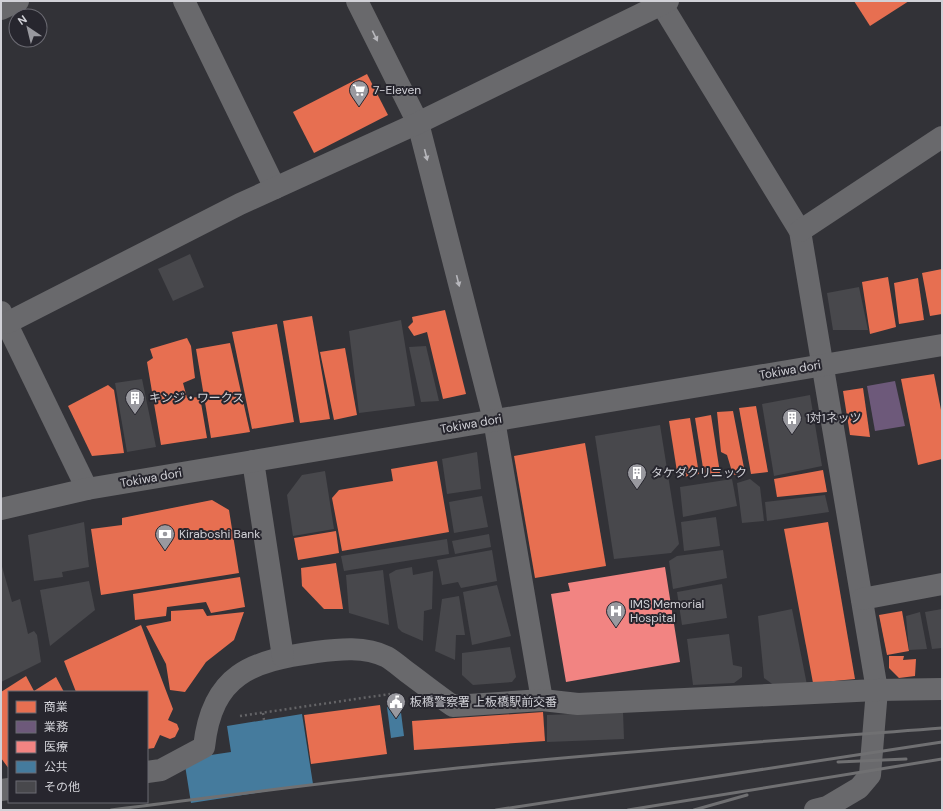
<svg xmlns="http://www.w3.org/2000/svg" width="943" height="811" font-family="'DM Sans','Noto Sans JP',sans-serif">
  <style>
    .shops { fill: #e76f51 }
    .offices { fill: #6d597a }
    .health { fill: #f28482 }
    .public { fill: #457b9d }
    .building { fill: #48484c }
    .lines { fill: none; stroke-linecap: round; stroke-linejoin: round }
    .path { stroke: #646467; stroke-width: 2.5; stroke-dasharray: 2 3; stroke-linecap: butt }
    .minor { stroke: #69696c; stroke-width: 22 }
    .tertiary { stroke: #69696c; stroke-width: 22 }
    .rail { stroke: #707072; stroke-width: 3 }
    .oneway { fill: #b7b7bc }
    .labels { text-anchor: middle; dominant-baseline: central; stroke-width: 4; stroke-linejoin: round; paint-order: stroke }
    .poi-label { font-size: 12px; fill: #d1d1d7; stroke: #27262e; text-anchor: start }
    .street-label { font-size: 12px; fill: #d1d1d7; stroke: #27262e }
  </style>
  <rect width="100%" height="100%" fill="#323237"/>
  <g class="shops">
    <path d="M854,1H909L870,26Z"/>
    <path d="M367,74L388,115L314,153L293,112Z"/>
    <path d="M942,269V314L930,316L922,273Z"/>
    <path d="M888,277L896,327L870,334L862,282Z"/>
    <path d="M918,278L924,320L899,324L894,283Z"/>
    <path d="M445,310L466,394L443,399L427,332L414,336L408,327L413,322L412,317Z"/>
    <path d="M312,316L330,419L300,423L283,321Z"/>
    <path d="M277,324L294,422L252,429L232,332Z"/>
    <path d="M187,338L191,346L195,378L183,383L187,398L200,397L207,438L161,445L147,362L153,358L150,349Z"/>
    <path d="M230,343L250,432L211,438L196,349Z"/>
    <path d="M345,348L357,415L334,420L320,352Z"/>
    <path d="M934,374L942,415V459L918,465L901,379Z"/>
    <path d="M108,385L114,390L124,453L92,456L68,406Z"/>
    <path d="M863,388L870,437L850,435L843,391Z"/>
    <path d="M756,406L768,472L751,474L739,408Z"/>
    <path d="M733,411L745,473L733,475L727,455L721,452L717,412Z"/>
    <path d="M711,415L720,473L704,474L695,418Z"/>
    <path d="M690,418L699,474L678,478L669,421Z"/>
    <path d="M585,443L606,566L535,578L514,456Z"/>
    <path d="M437,461L449,532L342,551L332,498L339,490L393,481L391,469Z"/>
    <path d="M823,470L827,492L777,497L774,479Z"/>
    <path d="M212,500L229,510L239,573L101,595L91,529L122,525V518Z"/>
    <path d="M828,522L855,679L813,683L784,529Z"/>
    <path d="M336,531L339,553L298,560L294,538Z"/>
    <path d="M336,563L343,609H324L302,586L301,568Z"/>
    <path d="M240,577L245,607L211,613L206,602L167,607L166,616L135,620L133,594Z"/>
    <path d="M203,609L207,616L244,612L234,640L206,662L185,692L170,690L166,664L146,626L171,621V611Z"/>
    <path d="M902,611L909,651L887,655L879,615Z"/>
    <path d="M141,625L173,709L168,720L177,724L179,729L175,737L170,739L160,735L154,748L147,749V692H76L64,661Z"/>
    <path d="M889,656H904L903,660L916,659L915,676L899,678L889,668Z"/>
    <path d="M26,676L34,691L56,677L64,692H9V769L1,758V692Z"/>
    <path d="M380,705L387,754L311,764L304,715Z"/>
    <path d="M543,712L545,741L414,750L412,721Z"/>
  </g>
  <path class="offices" d="M895,381L905,426L875,431L867,386Z"/>
  <path class="health" d="M665,567L680,662L566,682L551,594L570,591L568,583Z"/>
  <g class="public">
    <path d="M400,705L404,736L391,738L387,707Z"/>
    <path d="M302,714L313,784L191,803L184,759L231,752L227,726Z"/>
  </g>
  <g class="building">
    <path d="M190,254L204,287L173,301L158,269Z"/>
    <path d="M859,287L868,330H833L827,293Z"/>
    <path d="M401,320L415,406L359,413L349,331Z"/>
    <path d="M426,346L439,401L421,402L409,347Z"/>
    <path d="M142,379L156,447L127,452L115,383Z"/>
    <path d="M810,395L822,466L774,476L762,404Z"/>
    <path d="M660,425L679,544L671,553L614,559L595,436Z"/>
    <path d="M477,452L481,489L447,494L442,459Z"/>
    <path d="M325,471L334,529L293,536L287,495L302,475Z"/>
    <path d="M732,479L737,506L683,517L680,487Z"/>
    <path d="M750,479L760,487L764,521L742,523L737,483Z"/>
    <path d="M825,495L829,512L767,521L765,502Z"/>
    <path d="M482,496L488,527L454,533L449,502Z"/>
    <path d="M716,517L720,546L684,551L681,522Z"/>
    <path d="M84,522L89,567L62,572L63,577L34,581L28,535Z"/>
    <path d="M489,534L491,547L455,554L452,541Z"/>
    <path d="M447,539L449,554L344,571L341,556Z"/>
    <path d="M492,550L497,581L461,588L458,582L442,585L437,560Z"/>
    <path d="M723,550L727,578L673,589L669,561L677,556Z"/>
    <path d="M1,563L12,602L20,599L28,634L34,631L37,635L41,662L1,682Z"/>
    <path d="M412,567L413,575L433,571L432,609L424,611L423,641L402,632L398,628L389,574L396,570Z"/>
    <path d="M383,570L389,625L349,613L346,575Z"/>
    <path d="M89,581L95,610L50,646L40,590Z"/>
    <path d="M722,584L727,618L682,625L677,592Z"/>
    <path d="M497,585L511,636L472,645L463,592Z"/>
    <path d="M459,596L465,635H456L455,660L435,651L442,599Z"/>
    <path d="M792,609L807,685L775,686L764,678L758,616Z"/>
    <path d="M942,609V648L932,649L925,612Z"/>
    <path d="M920,612L927,649L909,650L906,616Z"/>
    <path d="M729,634L733,665L742,667V677L734,683L693,685L687,639Z"/>
    <path d="M510,647L516,677L512,682L473,685L462,675V653Z"/>
    <path d="M623,712L624,739L547,742V715Z"/>
  </g>
  <g class="lines">
    <g class="path">
      <path d="M263,713L264,720"/>
      <path d="M240,716L390,694"/>
    </g>
    <g class="minor">
      <path d="M184,1L275,188"/>
      <path d="M357,1L418,123L494,420L542,700"/>
      <path d="M662,5L800,231L877,690L870,775L859,788L827,807L815,810"/>
      <path d="M1,9L18,1"/>
      <path d="M800,231L942,137"/>
      <path d="M1,312L87,489"/>
      <path d="M7,323L240,204L418,123L668,1"/>
      <path d="M862,599L942,584"/>
      <path d="M147,772L161,770L204,747C212,674 251,661 316,652C339,649 365,646 387,657C394,661 400,667 407,672C422,683 437,695 453,706L542,700L578,704L877,690L942,689"/>
      <path d="M1,790L9,789"/>
    </g>
    <g class="tertiary">
      <path d="M253,461L283,657"/>
      <path d="M1,509L87,489L942,345"/>
    </g>
    <g class="rail">
      <path d="M838,762L906,759"/>
      <path d="M111,810C233,795 355,778 478,766C632,750 787,740 942,728"/>
      <path d="M496,810L942,742"/>
      <path d="M628,810L942,759"/>
      <path d="M694,810L747,795"/>
    </g>
  </g>
  <defs><path id="oneway-solid" d="M-6-.8H1V-3.2L6.5 0L1 3.2V.8H-6Z"/></defs>
  <g class="oneway">
    <use href="#oneway-solid" transform="translate(375 36) rotate(64)"/>
    <use href="#oneway-solid" transform="translate(426 155) rotate(76)"/>
    <use href="#oneway-solid" transform="translate(458 281) rotate(76)"/>
  </g>
  <defs>
    <symbol id="supermarket-pin" viewBox="-11 -11 22 30"><path d="M0 17L-7.5 6A9.5 9.5 0 1 1 7.5 6Z" fill="#99999f" stroke="#27262e"/><path d="M-6-5.5h2.5l.6 2H6L4.5 2H-2.5L-4.4-4H-6ZM-1.5 3.2a1.3 1.3 0 1 0 .1 0ZM3 3.2a1.3 1.3 0 1 0 .1 0Z" fill="#fff"/></symbol>
    <symbol id="building-pin" viewBox="-11 -11 22 30"><path d="M0 17L-7.5 6A9.5 9.5 0 1 1 7.5 6Z" fill="#99999f" stroke="#27262e"/><path d="M-4-6H4V6H1V3H-1V6H-4ZM-2.5-4.3h1.7v1.8h-1.7ZM.8-4.3h1.7v1.8H.8ZM-2.5-1h1.7V.8h-1.7ZM.8-1h1.7V.8H.8Z" fill="#fff"/></symbol>
    <symbol id="bank-pin" viewBox="-11 -11 22 30"><path d="M0 17L-7.5 6A9.5 9.5 0 1 1 7.5 6Z" fill="#99999f" stroke="#27262e"/><path d="M-6-4H6V4H-6ZM0-2.3a2.3 2.3 0 1 0 0 4.6a2.3 2.3 0 1 0 0-4.6Z" fill="#fff"/></symbol>
    <symbol id="hospital-pin" viewBox="-11 -11 22 30"><path d="M0 17L-7.5 6A9.5 9.5 0 1 1 7.5 6Z" fill="#99999f" stroke="#27262e"/><path d="M-5-5h3v3.5h4V-5h3V5h-3V1.5h-4V5h-3Z" fill="#fff"/></symbol>
    <symbol id="civic-pin" viewBox="-11 -11 22 30"><path d="M0 17L-7.5 6A9.5 9.5 0 1 1 7.5 6Z" fill="#99999f" stroke="#27262e"/><path d="M-.6-6.5H3V-4.5H.6V-3L4-1V1h2V6H-6V1h2V-1L-.6-3ZM-1.2 2.5V6h2.4V2.5Z" fill="#fff"/></symbol>
  </defs>
  <g fill-rule="evenodd">
    <use href="#supermarket-pin" x="348" y="79" width="22" height="30"/>
    <use href="#building-pin" x="124" y="387" width="22" height="30"/>
    <use href="#building-pin" x="781" y="407" width="22" height="30"/>
    <use href="#building-pin" x="626" y="462" width="22" height="30"/>
    <use href="#bank-pin" x="154" y="523" width="22" height="30"/>
    <use href="#hospital-pin" x="605" y="600" width="22" height="30"/>
    <use href="#civic-pin" x="385" y="691" width="22" height="30"/>
  </g>
  <g class="labels">
    <g class="poi-label">
      <text x="373" y="90">7-Eleven</text>
      <text x="149" y="398">キンジ・ワークス</text>
      <text x="806" y="418">1対1ネッツ</text>
      <text x="651" y="473">タケダクリニック</text>
      <text x="179" y="534">Kiraboshi Bank</text>
      <text x="630" y="604">IMS Memorial<tspan x="630" dy="14">Hospital</tspan></text>
      <text x="410" y="702">板橋警察署 上板橋駅前交番</text>
    </g>
    <g class="street-label">
      <text transform="translate(790 370) rotate(-10)">Tokiwa dori</text>
      <text transform="translate(471 424) rotate(-10)">Tokiwa dori</text>
      <text transform="translate(151 478) rotate(-10)">Tokiwa dori</text>
    </g>
  </g>
  <rect width="943" height="811" fill="none" stroke="#d1d1d7" stroke-width="4"/>
  <rect x="8" y="691" width="140" height="112" fill="#27262e" stroke="#6b6a72"/>
  <rect x="16" y="701" width="20" height="12" fill="#e76f51" stroke="#6b6a72"/>
  <text x="44" y="711" font-size="12" fill="#d1d1d7">商業</text>
  <rect x="16" y="721" width="20" height="12" fill="#6d597a" stroke="#6b6a72"/>
  <text x="44" y="731" font-size="12" fill="#d1d1d7">業務</text>
  <rect x="16" y="741" width="20" height="12" fill="#f28482" stroke="#6b6a72"/>
  <text x="44" y="751" font-size="12" fill="#d1d1d7">医療</text>
  <rect x="16" y="761" width="20" height="12" fill="#457b9d" stroke="#6b6a72"/>
  <text x="44" y="771" font-size="12" fill="#d1d1d7">公共</text>
  <rect x="16" y="781" width="20" height="12" fill="#48484c" stroke="#6b6a72"/>
  <text x="44" y="791" font-size="12" fill="#d1d1d7">その他</text>
  <g transform="translate(28 28) rotate(325)"><circle r="19" fill="#27262e" stroke="#6b6a72"/>
  <path d="M0-3L7 15L0 10L-7 15Z" fill="#99999f"/>
  <text y="-6" font-size="11" font-weight="bold" text-anchor="middle" fill="#d1d1d7">N</text>
  </g>
</svg>
